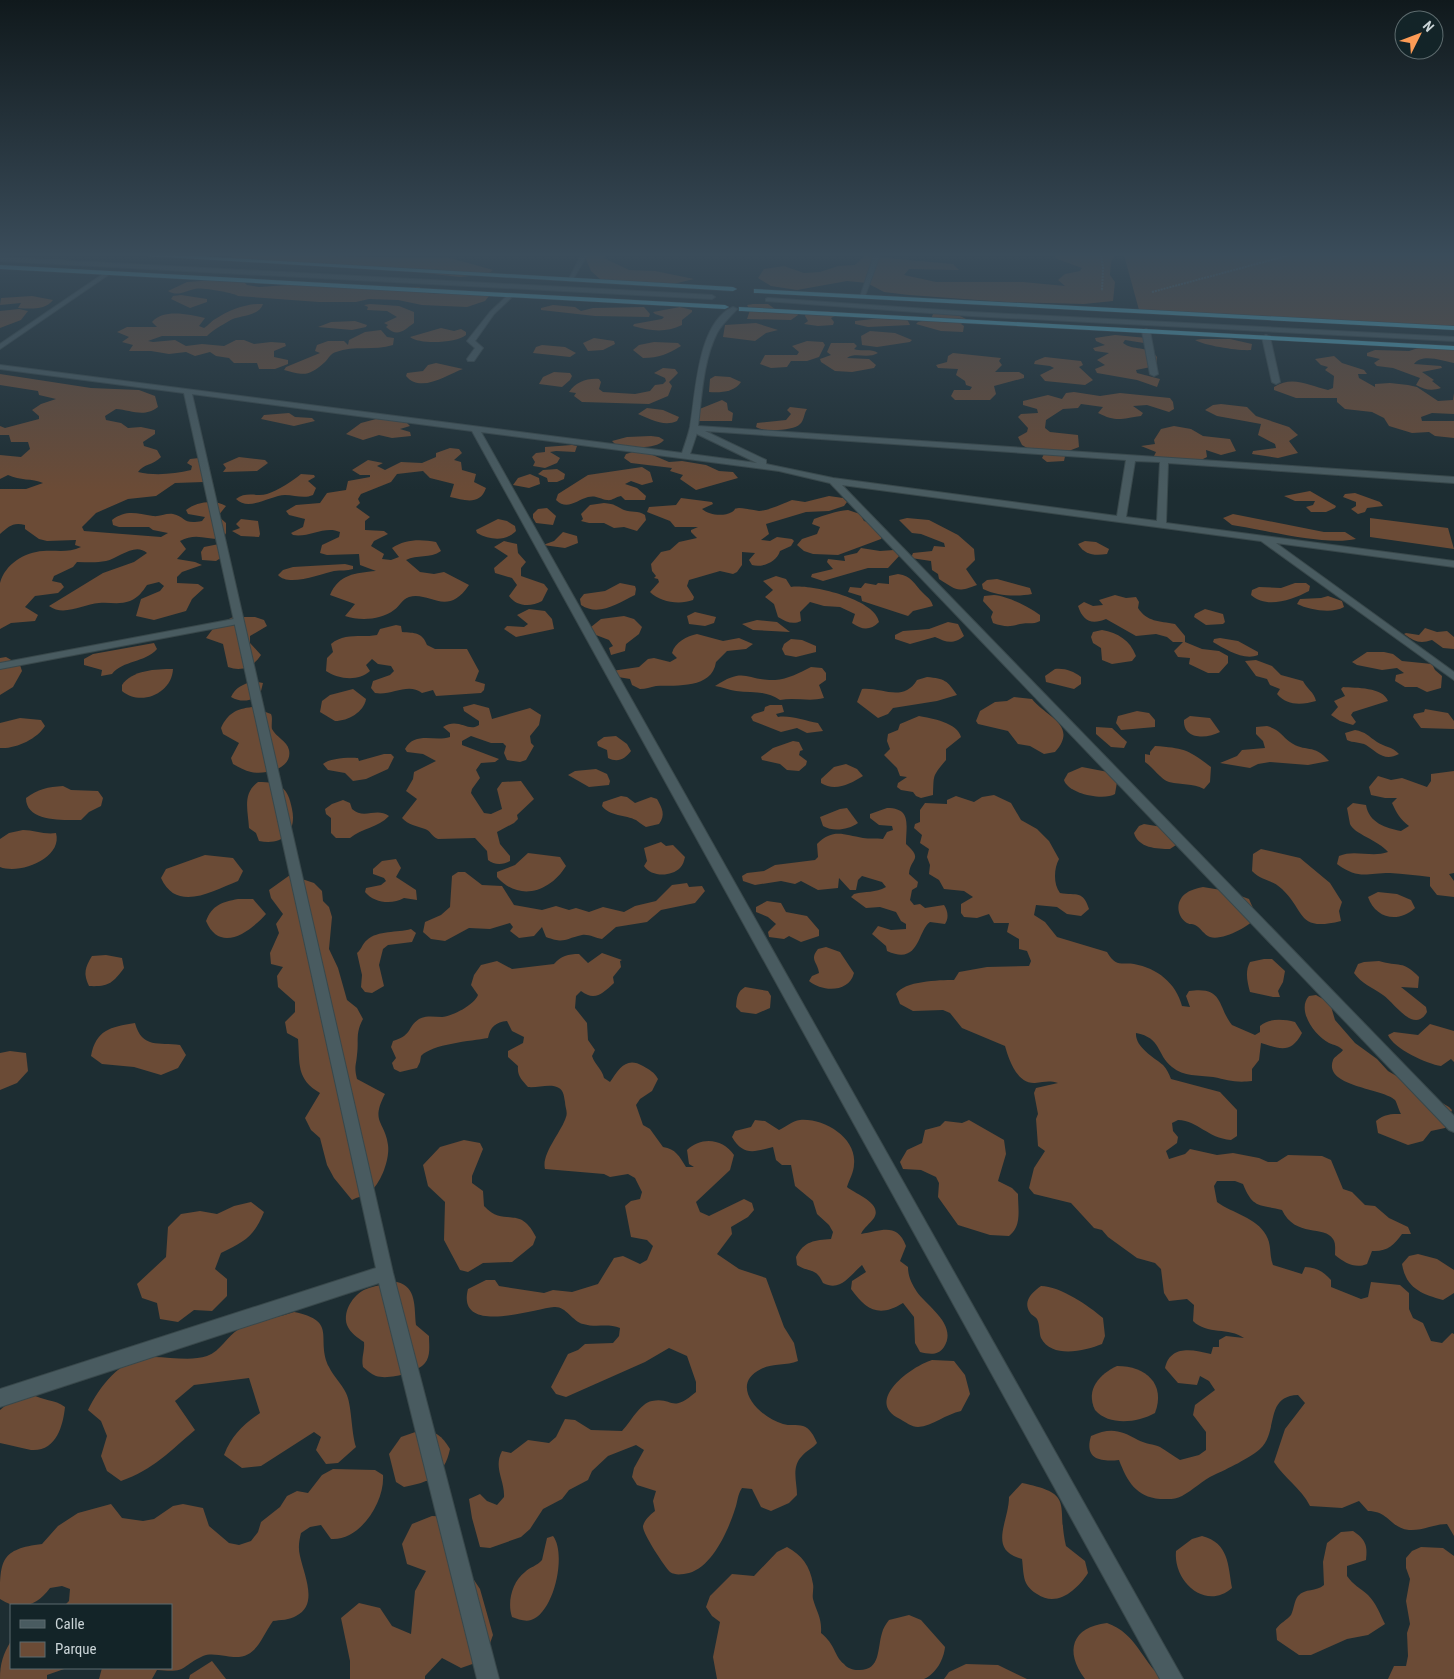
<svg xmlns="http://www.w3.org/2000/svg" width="1454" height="1679" font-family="'Roboto Condensed',sans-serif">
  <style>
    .green { fill: #6b4b36 }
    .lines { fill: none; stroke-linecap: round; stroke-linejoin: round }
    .service-casing { stroke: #39484b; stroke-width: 2 }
    .minor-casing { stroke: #39484b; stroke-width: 2 }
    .tertiary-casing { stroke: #39484b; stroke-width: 2 }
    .trunk-casing { stroke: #39484b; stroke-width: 1 }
    .path { stroke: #687579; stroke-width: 2; stroke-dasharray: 2 1; stroke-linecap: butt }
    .service { fill: #495b60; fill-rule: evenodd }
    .minor { fill: #495b60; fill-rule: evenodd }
    .tertiary { fill: #495b60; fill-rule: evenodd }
    .trunk { fill: #52acc3; fill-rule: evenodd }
  </style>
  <rect width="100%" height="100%" fill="#1d2d32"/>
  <g class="green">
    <path d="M233,255L450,258L493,270L488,274L460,277L399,270L245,261L231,257Z"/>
    <path d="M586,255H605L604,258L629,270L655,271L694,279L669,285L601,280L591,271L585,257Z"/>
    <path d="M1054,255H1115L1111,262L1110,275L1115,282L1113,301L1084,304L1005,302L909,295L884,292L867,283L847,281L797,290L771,286L758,278L764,269L784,266L804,273L820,272L838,266L855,265L865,256L953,264L959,270L909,269L904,275L936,282H1023L1065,286L1058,280L1065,274L1080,271L1082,268L1057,259Z"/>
    <path d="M1124,255H1454V326L1139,310Z"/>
    <path d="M216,280L243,281L247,285L259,287L302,284L319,287H420L418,292C442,295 465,293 489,296L485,301L467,307L422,305L398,300L369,299L356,302H319L238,296C234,293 201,287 195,289C185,291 178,297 168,291L187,282Z"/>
    <path d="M181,295L207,299V302L190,308L171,299L173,296Z"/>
    <path d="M32,296L53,300C46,310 30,309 18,308L21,303L0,305L1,298Z"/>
    <path d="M263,304C259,317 238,315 229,321C221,326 214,329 207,336H162L148,341L153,342L175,340L186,346L202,344L224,346L236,340H244L254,344L271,342L285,343L286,346L274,351V357L288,360V364L275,369H259L257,363H234L229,358L216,356L210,352L195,356L186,352L169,354L151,351H129L133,345L122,342L129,337L117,332L127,327H157L152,322C164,308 190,315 205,318L199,326L204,328C209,325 212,320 217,318C229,310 248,303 263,304Z"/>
    <path d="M370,304L399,306L414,312V323C404,330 398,338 386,327L388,325L384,323L397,317L387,311L367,310L368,307L364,305Z"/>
    <path d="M753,304H768L775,309L797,310L798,315L791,320L747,319L750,310L747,305Z"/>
    <path d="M553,305L575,307L581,311L593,308L644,307L650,314L649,317L595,316L541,310V308Z"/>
    <path d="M680,307L692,310V312L682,320V325C665,333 651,331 633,326L634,324L662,319L664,317L655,314L653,312Z"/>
    <path d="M19,309L28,311L21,320L0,328V311Z"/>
    <path d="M828,311L834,313L835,316L831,318L834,322L833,325L818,326L804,324L808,321L805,316L806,313Z"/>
    <path d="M933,314H956L966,319L961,324L964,326L963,332L941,331L916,324L918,322L931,319Z"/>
    <path d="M881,318L907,319L910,325L868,327L855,324V321Z"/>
    <path d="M355,321L367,325L366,327L352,330L318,327L331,322Z"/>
    <path d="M756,323L778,330L766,333L755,341L723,337L725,325Z"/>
    <path d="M441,328L454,331L461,329L466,332V335C457,343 420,345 410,337Z"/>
    <path d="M381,330L387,337L394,338L393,345C374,351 354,345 336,352C330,354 329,358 325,362C309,376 305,376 284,370L286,367L320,353L315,351L317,345L328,341H344L348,345L349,340L365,332Z"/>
    <path d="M870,331L895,333L912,340L910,342L877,347L862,345L861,336Z"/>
    <path d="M1115,335L1147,338L1144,343L1125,340L1123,343C1133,351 1148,345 1157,357L1156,366L1136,370L1137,373L1160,379L1157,387L1137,380L1097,373L1095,369L1105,365L1097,360L1109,353L1095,351L1093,348L1105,345L1096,341L1095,338Z"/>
    <path d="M594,338L614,341L615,344L603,350L588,351L583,343Z"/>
    <path d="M1201,339H1230L1252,344L1251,350C1239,351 1206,346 1195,340Z"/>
    <path d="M807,341L823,342L825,345L819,357L807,361H791L787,367L771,368L760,364L765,355H797L799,352L792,346Z"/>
    <path d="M654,342L678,343L681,346C668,354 659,358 643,358L633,350L639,345Z"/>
    <path d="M831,343H854L857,346L854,349C862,352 871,348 878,353C868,359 855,352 847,358L869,359L876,365L874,368L852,372L835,371L821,362L820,359L831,355L827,352Z"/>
    <path d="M542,345L565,347L576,353L570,357L533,353L536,347Z"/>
    <path d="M1418,348L1454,349V363C1443,361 1422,353 1414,364L1441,366L1442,368L1422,372L1434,380L1432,381L1441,388C1432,391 1425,390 1416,385L1420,378L1393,368L1377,366L1374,363L1380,359L1367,356V353L1375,350L1409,351Z"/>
    <path d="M953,353L1001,358L999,361L1002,365L995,372H1019L1024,375V378L994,386L996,394L990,400H955L951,396L954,390H970L972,387L966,385L965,381L956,375L958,369L938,368L936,365L947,362L948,356Z"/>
    <path d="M1334,356L1342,363L1364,370L1367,374H1358L1359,378L1375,387V384L1390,383L1408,385L1417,387L1438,401L1453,400L1454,393V414L1432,413L1421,417L1422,421H1454V438L1435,436L1429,432L1412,433L1389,426L1384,418L1372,412L1345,409L1337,402V398H1296L1274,390V387C1293,375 1309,386 1328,390L1333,388L1334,376L1325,370L1328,367L1321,365L1315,359Z"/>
    <path d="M1045,357L1081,361L1083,365L1079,367L1093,380L1085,385L1045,381L1040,375L1054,368L1050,366L1034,364L1035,361Z"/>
    <path d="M436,363L463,369C448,374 421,394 406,376L407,373L423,371L428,365Z"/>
    <path d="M663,368L675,369L678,373L669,382L672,386L668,396L649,404L582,402L574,396L576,393L569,392C576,382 587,378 599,379L601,382L599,389L603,392L635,394L650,391L655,385L663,384L666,381L665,378L654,373Z"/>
    <path d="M554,372L570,373L572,376L570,380L562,387L539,384L543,377Z"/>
    <path d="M0,374L91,388L139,390L155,396L158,407C144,418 131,410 116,409L105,416L106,420L121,423L128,428L141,427L155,430V434L143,442L144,446L157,450L161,457C154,465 143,464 138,472C155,476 174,474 191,470L192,466L187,463L190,459L199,458L210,468L208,477L204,482L175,483L156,496L128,499L96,513L82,527L84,531L161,537L168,533L153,530L149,527H119L113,525L112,520C127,509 137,514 153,516C159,517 166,513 173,514C186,517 183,525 202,521L205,517L188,514L186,510C197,502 214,499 226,506L218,516L226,523V533L223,539C207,540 196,532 180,541L186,549L177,559L195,562L202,565L182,572L177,577V583L198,584L204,588L192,599L186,611L154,620L136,616L141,599L160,591L164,586L159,582L147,585C142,592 139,597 130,601C119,605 110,602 99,603C83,604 64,617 49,606L103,573L134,562L147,553C135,542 119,558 106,561C96,563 87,562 77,562L73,567L54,576L52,581L61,583L64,587L58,593L35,596L25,607L38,615L35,621L11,623L0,629C0,615 0,596 0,583C5,564 25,552 43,551C57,550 69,553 81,547L75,545L76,540L47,541L39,539L25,529V525C12,522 9,527 0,534V489H26L43,483C32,478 20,481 8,475L0,479V455L21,457L30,449L28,442H11L9,435H0V426L5,428L39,419V416L32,410L41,404L56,399L39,395L38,391L0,385Z"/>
    <path d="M715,376L730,377L741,382C735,392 720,393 709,392L710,379Z"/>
    <path d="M1074,392L1100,396L1120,393L1170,398L1173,402L1174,409L1169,412L1147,405L1133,406L1143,413L1141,416C1121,419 1116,422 1098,413L1103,407L1081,404L1078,408L1063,409L1046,420L1045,428L1050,432L1078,435L1079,447L1066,452L1064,461L1047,462L1042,458L1045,452L1027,448L1022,445L1018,437L1027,432L1028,428L1018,417L1021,414L1038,413L1037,409L1023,405V401L1048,395L1062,399L1066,393Z"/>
    <path d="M722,400L727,403L728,410L733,413L732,421H698L692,419V412Z"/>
    <path d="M1221,404L1247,407L1256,416L1289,427L1298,435L1289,441L1298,453L1278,458L1252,454L1253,451L1276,448L1275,444L1258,435L1261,424L1217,416L1205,410L1213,405Z"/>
    <path d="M790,407L807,409C804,413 804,421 800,424C794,431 763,432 756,427L757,423L786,420L791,414L787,410Z"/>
    <path d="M647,408L663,410L679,417L677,421C664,427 650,419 638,414Z"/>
    <path d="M289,413L295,417L312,418L315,421L294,426L261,419L264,415Z"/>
    <path d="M376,419L406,422L410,426L400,429L410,432L411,436L392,438L379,435L363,440L346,434L361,423Z"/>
    <path d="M1174,426L1191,429L1203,436L1230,439L1236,451L1221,455L1206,450L1207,457L1201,460H1158L1154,456L1156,452L1141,446L1155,444L1154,440L1161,429Z"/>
    <path d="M651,436L659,437L664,440C654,451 629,446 616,445L612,441L627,437Z"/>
    <path d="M572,445L577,446L575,452L556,451L550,452L560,458L557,463L545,468L533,466L535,462L532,457L536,453L545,452V447Z"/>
    <path d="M450,448L459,449L462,453L454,460L461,462L462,470L476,474L474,482L486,488C480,506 464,500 450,497L454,484L430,478L423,471L397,474L391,482L361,494L358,499L360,503L356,507L370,517L365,521V530L384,531L388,534L374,541L371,546L384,554L382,559L391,560L399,557L392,548C405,539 421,539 436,542L441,551C430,559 417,554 406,560L420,572L434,574L444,572L469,585C447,618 430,591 409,597C401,600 400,606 394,610C381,620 360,621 345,616L355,604L330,595C339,574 355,573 376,571L360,565L359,554L327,555L320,553L322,545L339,537L340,532C325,525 309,538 293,535L291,533L303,527L305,519L289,515L286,511L296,505L320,503L327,493L346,490L348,481L370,477V475H360L352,470L368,460L383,463L377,466L385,470L401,462L422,463L436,457V453Z"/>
    <path d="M633,452L648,453L669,462L682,461L706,465L719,471L733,472L738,478L696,490L680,479L683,475L670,471L672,468L631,463L624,458L626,454Z"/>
    <path d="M239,457L265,460L268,463L257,471L223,472L226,468L223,464Z"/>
    <path d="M642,467L650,472L653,482L642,485L631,481L625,484L637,488L646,496L645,500H625L621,496C615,497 612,501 607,500C600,499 596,495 588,497C577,500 567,511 556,500L558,494L588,475Z"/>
    <path d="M557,469L565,474L564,479L557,482H548L547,478L538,474L543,470Z"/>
    <path d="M301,474L314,475L315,477L308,481L316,488L313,495C304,499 295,495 285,495C271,495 249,512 236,499C246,491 257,497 267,494C277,491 294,480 301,474Z"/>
    <path d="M530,474L539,478L540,484L529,488L513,485L518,478Z"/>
    <path d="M1310,491L1336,506L1335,508L1326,512H1311L1306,507L1313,505L1315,501H1295L1284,496Z"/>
    <path d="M1355,493L1380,502L1383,506L1367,508L1365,512L1358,514L1351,509L1356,506V502L1343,497L1345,494Z"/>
    <path d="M829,496L843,498L847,502L844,506L829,511L806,512L766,524L769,534L761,540L770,541L777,537L792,539L794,541L791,546L780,551C777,562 762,568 752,565L749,560L755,553L742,552V565L737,572L733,574L720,571L689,580L687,586L694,597L693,600C679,605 660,602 650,592L659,582L658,579L654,578L656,576L652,571L651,564L661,552L670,550L679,542L697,538L691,532V530L698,527H675L670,521L647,512L649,507L676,505L681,498L712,502L713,504L702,509C709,515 723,517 732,512C737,509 732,509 739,508C745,508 752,510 759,511C767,511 785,503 792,500L805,502Z"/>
    <path d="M604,503C616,504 615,506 624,510C631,513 638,510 645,515L646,520L637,531L624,527L614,528L604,523H589L581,521L583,519L581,514L590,505Z"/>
    <path d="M547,508L556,516L553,525L536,523L533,518V514L538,509Z"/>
    <path d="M848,510L860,514L864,521L868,522L883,536L881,539L838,555L813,554L804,551L797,545L802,539L817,534L820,527L812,524L814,519C825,515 836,511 848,510Z"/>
    <path d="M1233,514L1324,532H1345L1356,539C1325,546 1265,530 1232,525L1223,518Z"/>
    <path d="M907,518L929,520L958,535L974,549L975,560L966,569L977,585C956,593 957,590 939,579L938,574L932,570L931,561L911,558L913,553L932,551L934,546L945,547L944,543L921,534L912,533L899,520Z"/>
    <path d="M1370,518L1448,528L1454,549L1370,537Z"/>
    <path d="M241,519L258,521L260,534L259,537L241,536L232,531L240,528L236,524Z"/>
    <path d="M498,519L507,521L515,526L516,531C505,542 490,540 477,533L476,530Z"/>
    <path d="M563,532L577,536L578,543L565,548L543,545L554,541Z"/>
    <path d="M504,541L517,544L518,553L526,562L521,568V576L544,584L548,589L542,601C531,607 517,607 509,596L517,585L512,578L495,573L494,568L508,556L494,547Z"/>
    <path d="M1085,541L1096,542L1109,549L1107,554C1094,556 1085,555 1078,544Z"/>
    <path d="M219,544L227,549V554L216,561L202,560L201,552L204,547Z"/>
    <path d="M861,548L880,551L894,550L900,555L888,568H868L823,581L811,577L812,574L833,569L827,562L828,559L845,561L844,556L857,553Z"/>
    <path d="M345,564L353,566V569C347,571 341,570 334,571C321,574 288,587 278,575L283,570L293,567Z"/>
    <path d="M898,574C912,576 914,584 923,593C928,598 931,599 933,606L913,611L908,616L862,601L861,596L848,592L850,587L861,588L865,583L876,585L878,583L889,584V576Z"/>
    <path d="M776,576L786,579L791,587C811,584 875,599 879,622C870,631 862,630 852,623L855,614L840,607L824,606L810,602L800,612L801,621C793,625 786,622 778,617L774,604L765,597L773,590L763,581Z"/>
    <path d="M997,579L1030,588L1032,594C1016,597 997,596 983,589L982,584L987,580Z"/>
    <path d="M620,583L635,586L636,589L635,595C618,603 599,617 581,605L580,599L584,594L605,591Z"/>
    <path d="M1295,583H1306L1310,586L1309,591C1292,600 1266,609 1251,595L1252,590L1259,587L1281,588Z"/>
    <path d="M994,595C1007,596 1030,607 1040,615V621C1032,625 1028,622 1020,624C1010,627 1004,627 993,623L991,617L993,612L983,601L984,596Z"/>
    <path d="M1115,595L1126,598L1136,597L1139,602L1138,608C1147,622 1159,621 1175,624L1185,636V642L1202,649L1219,651L1228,656V663L1219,673H1208L1189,664L1190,658L1178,657L1174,651L1183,642H1173L1167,637L1156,634L1136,636L1106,619C1091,625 1083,621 1078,606L1084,602L1093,606L1103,605L1099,600Z"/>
    <path d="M1328,596L1342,601L1344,607C1332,614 1310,610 1297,604L1300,599L1321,598Z"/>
    <path d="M529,609L545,611L552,619L554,629L516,637L504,629L507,626L524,627L528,624L517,615Z"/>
    <path d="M1205,609L1223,614L1225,622L1223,624L1206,625L1194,617L1195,614Z"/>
    <path d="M695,612L716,617L714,623L705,626L689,624L687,616Z"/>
    <path d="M624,616L634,619L642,627L639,634L626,644L625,651L611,655L609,648L613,646L609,640L596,635L591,627L601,619Z"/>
    <path d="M233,617H255L264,620L267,626L250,636V643L261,655C253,667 242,672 228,667L223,644L206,638L215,626Z"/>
    <path d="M757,620L777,622L790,632L753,630L742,624Z"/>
    <path d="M948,622L958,624L964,636C953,645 946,642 935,637L910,644L895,639V635L903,631L929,629Z"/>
    <path d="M396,625L401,626L402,632C415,633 422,632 427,645L435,649H467L479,671L475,681L485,684L484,690L481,693L436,696L433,690L422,693C408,682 392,696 375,693L371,688L373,681L390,675L394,671L391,666L378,664L372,659L366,665L370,671C358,682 338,679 326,671L327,658L333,652L331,644C345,632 362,638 377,635L380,629Z"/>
    <path d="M1425,628L1437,632L1447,631L1454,637V649L1443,648L1432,640C1420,644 1415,642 1404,634L1406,633L1419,635Z"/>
    <path d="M1102,630C1118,633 1130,640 1136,656L1132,661L1112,664L1102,660L1101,648L1093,643L1091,637L1093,632Z"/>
    <path d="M697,634L723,641L739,638L753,644L746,649L727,651L716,662C712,689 677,685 656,686C650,687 646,689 640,689L632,685L630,679L606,675L605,672L639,667L648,659L654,658L670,662L677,658L672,653C675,642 687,636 697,634Z"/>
    <path d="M1220,638L1238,641L1258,652V655C1244,661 1225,649 1213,642L1214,639Z"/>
    <path d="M791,639L802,640L816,646V652L796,657L785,655L782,649L784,644Z"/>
    <path d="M154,643L157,649C145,663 123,660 112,674L101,676L102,670L84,665V659L93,654Z"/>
    <path d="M1367,652H1384L1393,654L1402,661L1432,664L1435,670L1442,676L1441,688L1427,692L1417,687H1405L1395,681L1396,675L1404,673L1397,668L1382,670L1357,665L1352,662Z"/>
    <path d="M6,657L20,665L22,671L13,687L0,695V658Z"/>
    <path d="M1256,660L1272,666L1281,675L1303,681C1307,689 1314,692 1316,701C1302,705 1287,706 1277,694L1280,689L1270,685L1267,679L1256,676L1245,661Z"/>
    <path d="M811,667L822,668L826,673V680L819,685L824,698C809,702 795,697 780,700C765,690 752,693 736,691C729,690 722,687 715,686C746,666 745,681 775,680C788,679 799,673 811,667Z"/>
    <path d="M173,669C172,693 141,707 122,691V685C132,670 156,669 173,669Z"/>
    <path d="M1055,669C1065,668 1073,671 1081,677V684L1074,689L1046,682L1045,676Z"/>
    <path d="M927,677C945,679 947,680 957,695L937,701L893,708L888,714L878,718L857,702L862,689C882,687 903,703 917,680Z"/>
    <path d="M253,681L263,683L260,695C250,701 242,703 231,697C236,687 242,685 253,681Z"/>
    <path d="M1343,687C1356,688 1383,687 1388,701L1353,712L1351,715L1356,722L1353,725L1340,721L1331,715L1338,707L1334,701L1345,696L1341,689Z"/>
    <path d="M353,689L366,699C364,712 348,721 335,721L320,712L322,701L330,695Z"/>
    <path d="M1014,697L1032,699C1046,717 1079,725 1055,752L1044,754L1030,746L1018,744L1008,731L978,724L976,721L980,711L995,702L1007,701Z"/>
    <path d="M474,704L489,708L492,719L530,708L541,715L539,725L530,736L531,743L534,746L526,760L520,762L507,760L504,753L506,746L503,743H491L471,736L462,741V745L499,759L495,762L481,763L476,770L480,778L472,789L471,793L484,813L491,814L502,809L497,789L502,782L521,781L534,799L517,815L518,819L514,823L497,832L500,844L510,856V861C503,865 494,865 488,860L487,851L475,838L438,839C432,837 430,830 425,829C417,826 408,825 402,818L417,799L406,791L413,779L414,772L436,761L423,754L407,752L405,749C415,731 434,742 450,737V733L443,727C459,717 468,733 479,725V721L464,711L463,707Z"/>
    <path d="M770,705H782L784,712L776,714L778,717C790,715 805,721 818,723L823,731L807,733L797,728L781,732L753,721L751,717L754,714L764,711L765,707Z"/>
    <path d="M252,707L271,714C273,718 271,725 272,729C276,737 287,741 289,750C293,769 265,775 251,772C245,771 239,767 233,764L231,758L239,743L223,734L221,728C228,713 236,709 252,707Z"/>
    <path d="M1425,709L1448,713L1454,721V729L1421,728L1413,717L1414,714L1424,712Z"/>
    <path d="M1137,711L1149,713L1155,720V727L1121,730L1116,723L1118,716Z"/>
    <path d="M919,716C931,718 958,723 961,737L946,749V760C932,777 934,774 933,795L921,798L916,796L913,792L901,790L897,787L898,783L907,777L900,776L897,768L884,755L890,749L887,741L888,734L898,730L900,724Z"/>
    <path d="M1190,716L1210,718L1220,732C1207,739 1183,740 1184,720Z"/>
    <path d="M20,718L41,720L45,726C37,739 16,749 0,748V723Z"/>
    <path d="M1267,726C1279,729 1282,736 1290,742C1305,753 1314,743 1329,761L1308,765L1270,762L1258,764L1250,768L1220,763L1237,756L1242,750L1265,748L1263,741L1256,734V727Z"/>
    <path d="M1096,727L1112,728L1127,742L1124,748L1111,747L1096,734Z"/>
    <path d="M1355,730C1366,732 1368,736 1377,742C1384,747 1392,746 1399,754C1384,762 1377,752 1366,745C1361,742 1353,743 1347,740L1345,733Z"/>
    <path d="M616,736L627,744L631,751C625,759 618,763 608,758L607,750L598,746L597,742L604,737Z"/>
    <path d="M793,741L799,742L803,750L800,751L799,755L807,761L806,765L799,771L787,770L780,764L762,760L761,757L773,748Z"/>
    <path d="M1155,746C1184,748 1189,750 1211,767L1210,782L1204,789C1192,783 1182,785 1169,782C1161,780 1153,767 1145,762V754L1150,755V752Z"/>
    <path d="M384,754H391L394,757L388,769L366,779L353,781L345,773L328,770L323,764C329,758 350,757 358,758L359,761Z"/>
    <path d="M846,764L857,769L863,776C850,784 835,792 821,783V779L834,767Z"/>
    <path d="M1082,767L1108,772L1117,782L1115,794C1104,801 1068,794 1064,780L1068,773Z"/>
    <path d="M596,769L607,774L610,781L609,785L589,787L568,775L575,771Z"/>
    <path d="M1454,771V873L1449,874L1454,881V897L1437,895L1430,886V877C1417,875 1403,874 1390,873C1366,873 1359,880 1337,864L1339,856C1355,849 1371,858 1388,852C1378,840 1354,834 1350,824C1349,819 1348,813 1347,808L1353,803L1366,805C1369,823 1386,828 1401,831L1409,826C1400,819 1397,814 1392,803L1397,798H1385L1371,795L1369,787L1378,776L1391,780L1402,778L1427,787L1431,781V774Z"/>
    <path d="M258,782C280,782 288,787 292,809C297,832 283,846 259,841L256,833L249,828C248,810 242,794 258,782Z"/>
    <path d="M63,786L71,790L98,791L103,798L101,806L89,812L81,820C62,820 26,822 26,798C38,789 48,787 63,786Z"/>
    <path d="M994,795L1011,803L1021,820L1037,829L1049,841L1059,859C1054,868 1053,884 1060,893C1077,896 1083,890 1089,909L1081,916L1067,914L1057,907L1036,905L1034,915L1045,922L1057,937L1107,952C1116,968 1122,962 1134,964C1157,968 1176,983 1182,1006L1190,1007L1186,996L1189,991C1224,986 1217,1006 1232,1025L1255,1035L1260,1032V1026C1269,1018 1283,1019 1295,1022L1302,1033C1291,1054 1280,1049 1261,1043L1259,1060L1252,1069V1081C1235,1083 1228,1080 1213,1077C1198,1075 1184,1077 1172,1067C1156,1054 1162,1038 1136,1033C1135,1047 1153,1057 1163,1065C1167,1069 1169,1074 1171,1079L1220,1092L1237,1110V1136L1231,1140C1207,1138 1199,1121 1178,1120L1172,1123L1173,1131L1178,1137L1177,1143L1166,1151L1169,1159L1185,1154L1190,1149L1217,1155L1233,1153L1259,1158L1268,1162H1277L1288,1155L1322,1156L1331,1160L1343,1189L1352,1192L1365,1205L1375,1206L1389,1218L1408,1227L1411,1234H1402C1394,1245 1387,1252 1372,1251L1367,1264C1355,1269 1345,1263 1335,1255C1335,1250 1336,1243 1333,1239C1325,1225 1295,1238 1282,1210C1259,1204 1253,1209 1243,1184L1235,1181H1217L1214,1186L1217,1202C1232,1213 1257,1218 1266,1235C1272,1245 1269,1255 1273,1265L1302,1274L1305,1267C1317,1268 1323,1271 1331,1280V1287L1361,1299L1368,1297L1371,1282L1400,1285L1409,1293V1309L1413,1318L1423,1323L1431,1341L1442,1343L1452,1333L1454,1334V1536L1447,1524C1434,1524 1422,1531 1409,1530C1390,1528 1389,1511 1368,1511L1359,1501L1342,1508L1310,1506C1301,1488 1284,1478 1274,1462L1285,1429L1305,1403L1298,1395C1264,1396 1279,1432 1260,1449C1250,1458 1227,1469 1214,1475C1203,1480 1193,1490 1182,1496C1175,1500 1168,1499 1160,1499C1136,1497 1127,1481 1119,1460C1100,1462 1084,1459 1091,1436C1110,1427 1121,1430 1138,1440C1145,1444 1154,1444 1160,1447C1167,1451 1173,1456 1180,1460L1199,1455L1206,1450V1432L1193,1415L1195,1405L1215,1390L1209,1381L1200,1376L1197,1385L1178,1383L1165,1368C1170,1345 1192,1349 1211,1354L1213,1347H1219V1340L1226,1336L1244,1338C1229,1327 1207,1335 1193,1321L1194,1305L1187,1299L1169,1301L1164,1293L1161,1269L1155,1263L1137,1258L1108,1237L1102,1230L1094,1228L1071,1203L1034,1194L1029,1188L1034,1168L1045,1151L1038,1146L1036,1119L1038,1114L1034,1093L1036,1088L1058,1083C1049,1080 1044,1082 1035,1083C1017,1084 1009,1060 1005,1046L962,1028L950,1013L943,1010L913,1011L900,1004L896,994C904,981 939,980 954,980L959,972L987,967L1029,966L1031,961L1027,951L1019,949V939L1007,932L1009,923H994L989,914L977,918L964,917L961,913V904L973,897L964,891L944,889L939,880L929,874L930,865L927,857L929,849L920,843L922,835L914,828L915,824L920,822V810L925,803L947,804V800L956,796L974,802L982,797Z"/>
    <path d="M621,796L627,797L635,803L651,797L657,799C662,808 666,815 659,824L646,827C642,825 639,822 636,820C626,815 609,816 602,806L603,802Z"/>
    <path d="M343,800L350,803L352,809C364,820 376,807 389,816C378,828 362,828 350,838H336L331,833V818L326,814L325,809L332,804Z"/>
    <path d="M847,808L858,823C848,830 833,832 823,826L820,817L840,809Z"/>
    <path d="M887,808C912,808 906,825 906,844C924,860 910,858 909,874L918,882L917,887L912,890L910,900L914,905L920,904L925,908L944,905C948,911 949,918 945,924L930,922C917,931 920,966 887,951L886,946L872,934L878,926L891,930L906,929V924L901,921L896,912L880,907L866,908L851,897L854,894C866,891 875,893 886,887L882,882L862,876L858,880L856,890H850L839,878L838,888L818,890L801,881L795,884L781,881L755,885L743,881L742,876L747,873L764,871L775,865L815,860L818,857L817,844C833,828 844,835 863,838C869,839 876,838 883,839L887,832L893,830L892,826L879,825L870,818V814Z"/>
    <path d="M1144,824L1168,828L1179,843L1170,849C1157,849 1138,848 1134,833L1139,826Z"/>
    <path d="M23,830C34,830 45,835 56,833C63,858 20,875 0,867V839L9,833Z"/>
    <path d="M661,842L666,846L673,845L685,857C684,861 683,865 680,868C671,877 651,877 644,866L647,861L644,848Z"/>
    <path d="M1261,849L1300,858L1330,883L1342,902L1339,911L1341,921C1297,932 1306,912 1282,889C1272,879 1263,882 1252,871L1253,854Z"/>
    <path d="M528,853L560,857L566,866C550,892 519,902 497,877V872L515,865Z"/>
    <path d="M205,855L233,858L243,871L238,881C212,891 177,913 161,878L166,869Z"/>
    <path d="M396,859L401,868L396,877L416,890L417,900L404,898C392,905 374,903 365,892L366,888L381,885L386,881L384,878L373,874V869L382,861Z"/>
    <path d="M458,872H465L482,885L502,886L514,905L542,910L556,906L569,910L576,908L589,912L603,907L624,912L635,906L656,901L672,885L687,883L689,887L702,886L705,891L695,903L661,910L647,922L616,927L602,939C595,938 589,934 582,935C564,939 565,944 546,937L542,927L534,936L519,938L510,931L513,927L510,923L490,929L469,928L445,941L431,939L423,932L425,922L441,915L450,907L452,876Z"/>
    <path d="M290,875L314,883L322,891L323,901L329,907L332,917L329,949L338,968L347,1000L357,1008L363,1019C355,1034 359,1040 357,1055C356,1066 354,1067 357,1079L385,1094C370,1123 385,1121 388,1145C390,1159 381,1183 370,1192C365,1196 357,1197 352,1200L334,1178L327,1165L320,1138L311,1130L305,1118L320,1093C296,1079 300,1064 298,1039L287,1033L285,1022L295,1012V1002L278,987L277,976L283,967L271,964L270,953L279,933L276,924L283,914L271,898L269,890Z"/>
    <path d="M1203,887L1227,891L1249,899L1257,917C1250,926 1223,941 1210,937C1204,935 1201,928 1195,925C1191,923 1191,925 1187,923C1177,917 1175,902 1185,894C1190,890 1197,888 1203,887Z"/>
    <path d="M1378,892L1397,894L1411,900L1415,908C1398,924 1375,918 1368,897Z"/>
    <path d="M238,899H253L266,914C250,932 220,954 206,921C212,905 222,902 238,899Z"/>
    <path d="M767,901L781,903L786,912L807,916L819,930V936L801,942L789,936L784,939L769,937L768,932L776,924L768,917L756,912V907Z"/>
    <path d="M411,929L416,933L412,942L388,945L383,949L379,965L384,986L372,993L365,992L361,987L362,975L357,953C362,949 362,944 367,940C378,930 397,933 411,929Z"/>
    <path d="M826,947L840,952L854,973C849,993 822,992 809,981L812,976L819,973C818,962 809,960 818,949Z"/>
    <path d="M602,953L622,960L620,961L621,967L613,977L614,983C603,993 595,1002 581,991L576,996L575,1008L587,1023L588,1040L595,1050L592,1056C595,1065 602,1069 604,1078L610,1082C619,1069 626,1056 643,1066C650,1070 654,1072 658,1079L652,1091L640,1099L636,1105L643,1125L650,1129L663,1147C676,1149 679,1156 686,1167H694L689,1164L687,1150C702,1136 723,1139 734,1155L730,1170L696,1202L700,1212L709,1216L744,1199L752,1203L754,1210L748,1217L731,1227L732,1234L717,1254L739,1269L766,1278L784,1327L794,1343L798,1361C786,1366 773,1363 761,1369C728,1385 760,1418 783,1424C789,1426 797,1424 803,1426C810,1428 814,1436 817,1443C813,1448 806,1451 802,1456C791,1467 797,1482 797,1495L789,1503L771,1511L761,1507L752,1489L742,1488C737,1496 738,1501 735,1509C728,1531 712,1567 689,1573C683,1574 676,1576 670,1572C665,1567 642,1533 643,1526C645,1519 650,1515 655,1511L653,1501L656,1491L637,1485L632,1477L634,1468L644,1450L636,1445L608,1456L592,1471L588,1480L569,1490L562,1499L543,1509L530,1529L521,1537L490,1548L480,1547L472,1518L469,1499L480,1494L487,1501L497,1505L504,1497C505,1480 493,1468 502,1451L511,1453L528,1440L549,1443L556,1437L565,1419L575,1420L591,1430L622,1431C630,1423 640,1403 652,1401C674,1397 670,1414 696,1392V1382L687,1356L669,1348L645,1362L566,1397L556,1394L551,1387L568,1354L578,1350L585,1344L613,1343L619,1336L620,1328C608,1323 596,1328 583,1324C572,1321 566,1306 554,1307C533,1309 456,1336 468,1289L486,1280H495L499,1286L544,1293L553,1290L572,1292L598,1284L614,1258L623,1256L640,1264L647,1260L653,1246L647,1240L631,1237L625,1206L631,1201L640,1199L642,1192L635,1178L628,1174L610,1177L604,1174L545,1169C541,1154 562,1131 566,1117C568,1112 565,1107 565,1102C564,1097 564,1091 559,1088C551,1083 538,1088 528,1087C522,1080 517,1076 518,1066L508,1057V1051L523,1043L524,1037L512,1031L507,1021C496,1022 490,1027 488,1038C471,1041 432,1044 421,1056L420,1062L417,1068L400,1072L394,1069L392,1063L396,1058L391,1047L393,1041C414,1034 406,1028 419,1019C427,1015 434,1017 442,1017C453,1016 474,1005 478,995L471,985L474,975L481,965L497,961L512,969L554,964C561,956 568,954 579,954L588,963Z"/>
    <path d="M106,955L122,958L124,968C113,983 108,987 89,986C83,974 85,967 92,956Z"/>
    <path d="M1264,959H1272L1285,971L1283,982L1278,991L1280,997H1273L1250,992C1247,981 1245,971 1250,962Z"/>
    <path d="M1379,961C1399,967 1403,960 1419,977L1418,988L1401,987L1426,1007L1427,1012C1414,1035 1394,1002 1383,995C1372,987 1362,984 1354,973L1358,964L1364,962Z"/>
    <path d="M745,987L768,991L771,996L770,1008L756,1014L741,1012L736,1007C737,997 737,992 745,987Z"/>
    <path d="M1316,995L1330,1003L1335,1020L1355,1043L1377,1059L1388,1071L1449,1107L1452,1110L1445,1128L1431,1131L1423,1141L1408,1145L1378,1133L1376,1121C1384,1114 1391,1114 1401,1114C1399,1111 1397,1103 1395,1100C1383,1088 1323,1087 1333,1060C1335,1056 1340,1054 1343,1050C1339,1046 1334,1045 1329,1043C1315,1036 1296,1010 1309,996Z"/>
    <path d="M135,1023C142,1049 159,1042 180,1045L186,1055L178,1068L161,1075L134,1067L102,1064L91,1056C96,1030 110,1027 135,1023Z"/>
    <path d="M1430,1024L1454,1031V1062L1451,1059L1441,1066C1427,1064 1394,1049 1388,1035L1394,1032L1418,1035Z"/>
    <path d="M10,1051L26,1053L28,1071L17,1083L0,1090V1053Z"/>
    <path d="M755,1120L765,1121L779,1130C786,1127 792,1121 800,1120C824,1118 857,1138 854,1164C854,1172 849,1180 847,1187C855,1194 883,1203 874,1218C870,1224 864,1227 861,1234C881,1231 897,1222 906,1246L900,1261L908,1267C908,1277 912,1284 917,1292C927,1306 958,1325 944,1347C938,1356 929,1354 920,1352L915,1343L914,1317L903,1303C879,1318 866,1310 851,1289L852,1281L866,1272L862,1265C849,1276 841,1292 823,1283C816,1267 809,1273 797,1265L796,1257C804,1241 815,1240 831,1239L833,1232L829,1225L817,1214L813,1201L795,1186L791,1165H782L776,1160L773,1147C754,1152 743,1156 732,1137L735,1131L751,1127Z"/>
    <path d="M969,1120L1004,1140L1006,1154L998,1181L1012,1188L1018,1194C1018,1210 1022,1226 1009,1236L990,1235L958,1225L938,1197L939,1183L936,1177L921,1170L903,1169L900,1162L907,1150L922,1143L925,1130L940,1126L945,1121L962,1123Z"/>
    <path d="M464,1140L480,1143L483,1149L472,1176V1183L483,1191L484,1206C505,1229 519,1203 536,1237L533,1245L512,1262L483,1263L468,1272L460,1270L444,1240L445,1202L428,1186L423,1165L440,1147Z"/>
    <path d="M251,1202L264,1212C254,1237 244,1242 221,1253L215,1269L227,1279V1296L212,1311L194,1310L178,1322L160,1319L157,1303L142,1298L137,1284L166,1257L168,1227L181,1214L200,1211L217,1214L234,1206Z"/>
    <path d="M1418,1254L1437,1259L1454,1270V1293L1443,1300C1421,1294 1406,1288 1402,1264L1409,1256Z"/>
    <path d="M397,1282C417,1287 414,1307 416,1325L429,1336C429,1345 431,1356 425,1363C417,1373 388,1380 376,1376C371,1374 367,1370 363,1367C361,1357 365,1351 364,1342C358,1338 350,1333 347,1325C342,1310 355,1292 369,1288C378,1285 388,1284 397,1282Z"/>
    <path d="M1041,1286C1060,1286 1089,1306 1103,1318L1105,1336L1102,1344C1085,1351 1052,1359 1041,1338C1039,1333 1040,1325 1037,1319C1036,1317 1033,1316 1031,1314C1022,1302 1031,1293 1041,1286Z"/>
    <path d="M294,1312C339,1321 315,1339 329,1367C333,1376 342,1384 346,1393C352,1405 351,1431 356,1447L338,1463L326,1464L316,1450L321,1437L314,1432L261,1466L242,1468L224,1455C232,1435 243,1425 260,1413L249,1378L194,1385L175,1401L195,1430C170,1451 153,1470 121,1481L107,1471L101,1456L107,1436L101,1421L88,1410C99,1387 121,1358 149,1357C167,1356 189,1362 207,1356C221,1351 227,1336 239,1329C255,1320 277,1318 294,1312Z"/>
    <path d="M932,1360L954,1361L965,1375L970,1394L961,1411C946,1414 933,1426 918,1427C912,1427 905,1422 900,1419C863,1401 912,1366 932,1360Z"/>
    <path d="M1117,1366C1146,1366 1166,1384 1155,1413C1137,1423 1109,1426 1095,1410C1085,1389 1100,1374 1117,1366Z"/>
    <path d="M32,1394C42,1401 55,1399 65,1407C63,1426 56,1452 31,1450C20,1448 11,1445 0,1443V1410L11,1401Z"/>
    <path d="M421,1430C435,1430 442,1436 450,1449C444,1477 429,1482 404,1487L396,1482L389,1454L401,1437Z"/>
    <path d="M333,1469L375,1470L383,1475C385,1502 360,1541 331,1539L321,1525L310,1527L301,1533C299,1541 298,1548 300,1556C304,1575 319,1605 296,1616C290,1620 280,1620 273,1621C259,1641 256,1662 226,1656C218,1655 210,1653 203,1656C179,1667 189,1673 157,1670L152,1679H99L102,1668H171V1605H65L69,1601L70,1589L62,1586L50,1588C37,1606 19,1612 0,1599C0,1560 1,1549 42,1544L58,1526L78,1513L111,1504L122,1518L143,1521L154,1519L173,1506L183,1504L203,1508L209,1526L229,1543L239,1545L251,1541L258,1532L261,1522L280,1507L287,1496L297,1491L308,1493L322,1475Z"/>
    <path d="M1022,1483C1076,1494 1056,1504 1066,1546L1085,1561L1088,1573C1077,1590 1057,1608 1037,1594C1033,1592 1028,1587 1026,1583C1023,1577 1023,1566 1022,1559C987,1550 1009,1522 1009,1497Z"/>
    <path d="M432,1516L455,1517L468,1571L480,1589L493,1635L484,1660L461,1668L442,1658L425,1676V1679H350V1661L341,1618L359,1603L380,1608L392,1626L411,1634L415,1591L426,1571L407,1564L402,1544L412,1524Z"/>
    <path d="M1353,1531C1365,1539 1368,1545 1366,1560L1347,1566V1576C1353,1585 1360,1588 1368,1595C1376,1603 1380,1614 1385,1624L1368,1635L1347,1639L1311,1655H1299L1277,1640L1276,1629C1280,1623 1287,1620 1291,1615C1294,1609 1294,1601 1298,1596C1305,1588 1316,1592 1324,1585L1323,1562L1327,1543L1341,1532Z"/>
    <path d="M553,1536C567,1554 554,1613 531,1620C525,1622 518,1619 512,1617C507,1602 512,1582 525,1572C530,1567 537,1566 542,1560L547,1538Z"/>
    <path d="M1202,1536C1229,1543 1228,1565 1232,1588C1206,1611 1173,1582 1176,1551L1192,1539Z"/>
    <path d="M787,1547C802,1555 810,1566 813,1584C814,1589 812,1594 813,1599C817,1613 822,1618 821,1633C836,1645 834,1656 844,1664C847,1668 853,1670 858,1670C881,1671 877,1649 882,1633C883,1628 886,1624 889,1620L909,1615L921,1620L945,1647C944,1659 936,1674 924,1679H717L713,1657L720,1622L712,1616L706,1607L710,1596L732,1574L754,1576L777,1552Z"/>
    <path d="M1421,1547L1443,1548L1454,1556V1679H1388L1394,1666H1406L1408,1656L1407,1633L1410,1624L1406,1601L1410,1579L1406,1568V1558L1412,1551Z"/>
    <path d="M1107,1623C1137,1634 1141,1660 1163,1679H1085C1064,1651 1072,1627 1107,1623Z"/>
    <path d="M11,1641V1668H67L47,1675V1679H0C0,1664 3,1654 11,1641Z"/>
    <path d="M212,1661L226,1679H189L190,1675Z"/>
    <path d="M966,1664L998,1665L1027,1679H944L949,1672Z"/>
  </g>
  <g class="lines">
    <defs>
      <g id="service">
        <path d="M874,255H880L865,296L860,297Z"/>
        <path d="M508,295L513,296L494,314L475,341L483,348L474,361H468L467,359L475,348L467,341L490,312Z"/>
        <path d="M1146,329L1150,331L1158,374L1154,376L1150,374L1142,331Z"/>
        <path d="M1266,335L1270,337L1280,382L1276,384L1272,382L1262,337Z"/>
        <path d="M239,618L243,619V623L0,669V663Z"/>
      </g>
      <g id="minor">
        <path d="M581,255H587L572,281H568Z"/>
        <path d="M106,272L111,273L0,349V344Z"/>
        <path d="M733,307L737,309C730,317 722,324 717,333C703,361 702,395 698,426L1454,477V483L1168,463L1166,523L1454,561V567L1276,543L1454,672V680L1261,541L842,485L1454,1116V1132L1449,1130L830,483L779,471L481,432L1183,1679H1160L472,431L192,394L393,1273L499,1679H477L379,1283L0,1407V1389L376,1268L184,393L0,369V365L682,453C685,444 688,436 690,427C696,394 697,323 733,307ZM705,431L1126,460L1117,516L833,478L766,464V460ZM697,433V434L757,463L690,454ZM1135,461L1160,462L1157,521L1126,517Z"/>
      </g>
      <g id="tertiary">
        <path d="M0,257L712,295L715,297L712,299L0,261Z"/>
        <path d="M768,298L971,312L1454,337V341L971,316L766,301V299Z"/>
      </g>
      <g id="trunk">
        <path d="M132,255H176L733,287L737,289L733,291Z"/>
        <path d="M0,265L725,305L729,307L725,309L0,269Z"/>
        <path d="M754,289L1454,326V330L757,293H754Z"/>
        <path d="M739,307L1454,346V350L742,311H739Z"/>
      </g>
    </defs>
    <use href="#service" class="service-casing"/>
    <use href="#minor" class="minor-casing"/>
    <use href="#tertiary" class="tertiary-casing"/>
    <use href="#trunk" class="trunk-casing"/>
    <g class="path">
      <path d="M1101,255L1103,268L1102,291"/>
      <path d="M1152,292L1290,255"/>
    </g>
    <use href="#service" class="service"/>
    <use href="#minor" class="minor"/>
    <use href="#tertiary" class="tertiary"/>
    <use href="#trunk" class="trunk"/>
  </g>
  <linearGradient id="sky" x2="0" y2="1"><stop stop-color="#10191c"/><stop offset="0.52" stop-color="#3a4c5a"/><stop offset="1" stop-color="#3a4c5a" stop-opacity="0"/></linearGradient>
  <rect width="1454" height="490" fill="url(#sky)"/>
  <rect x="10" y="1604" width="162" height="65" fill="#132428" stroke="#5d6b6e"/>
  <rect x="20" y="1620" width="25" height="8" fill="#495b60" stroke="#5d6b6e"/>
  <text x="55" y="1629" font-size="15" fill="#cbd5d8">Calle</text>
  <rect x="20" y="1642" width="25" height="15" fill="#6b4b36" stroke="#5d6b6e"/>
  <text x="55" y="1654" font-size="15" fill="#cbd5d8">Parque</text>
  <g transform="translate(1419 35) rotate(48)"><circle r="24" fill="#132428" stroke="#5d6b6e"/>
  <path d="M0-4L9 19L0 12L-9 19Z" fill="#fd9c56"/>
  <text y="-8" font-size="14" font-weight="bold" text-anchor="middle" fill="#cbd5d8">N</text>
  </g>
</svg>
